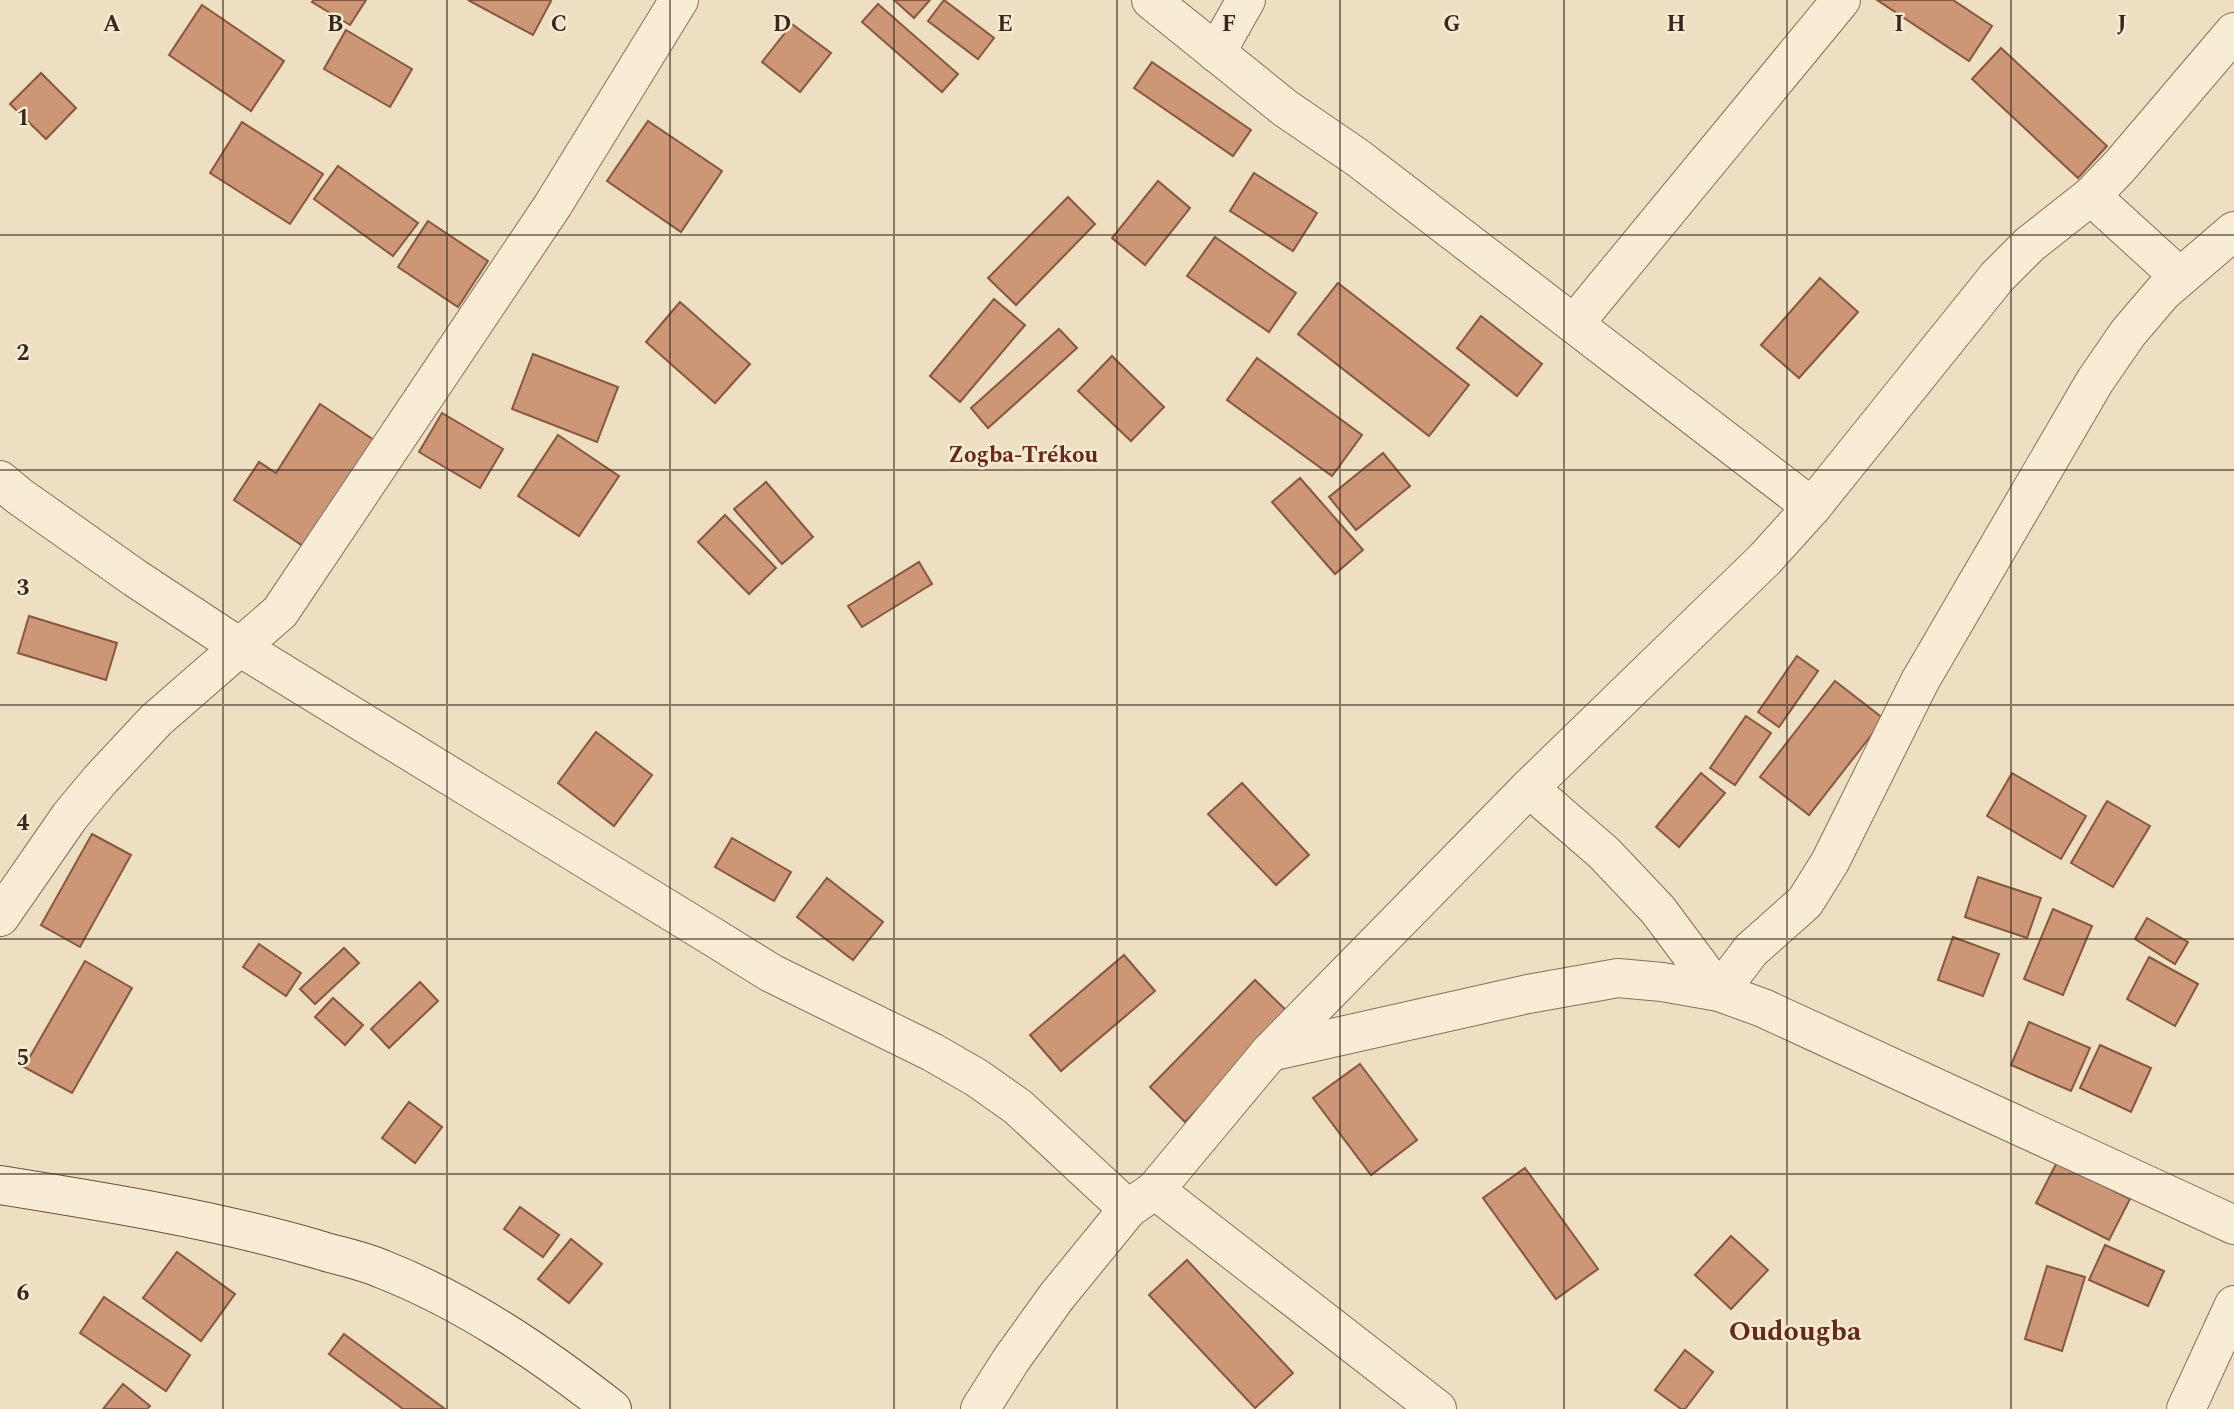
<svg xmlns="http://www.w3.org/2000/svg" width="2234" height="1409" font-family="Spectral,serif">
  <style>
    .building { fill: #cc9677; stroke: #87573f; stroke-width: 2 }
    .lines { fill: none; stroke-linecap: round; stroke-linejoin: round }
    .street-casing { stroke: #886f59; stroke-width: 40 }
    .secondary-casing { stroke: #69503c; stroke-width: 40 }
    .street { stroke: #f9ecd5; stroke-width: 38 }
    .secondary { stroke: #f9ecd5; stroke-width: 38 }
    .grid { fill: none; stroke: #37281d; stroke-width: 2; stroke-opacity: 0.55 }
    .labels { text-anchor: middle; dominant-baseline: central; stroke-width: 5; stroke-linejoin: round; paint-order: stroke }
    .neighbourhood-label { font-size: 23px; font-weight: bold; fill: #64281c; stroke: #f5e9d1 }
    .district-label { font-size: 28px; font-weight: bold; fill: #64281c; stroke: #f5e9d1 }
    .grid-label { font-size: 23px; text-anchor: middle; font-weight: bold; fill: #37281d; stroke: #f5e9d1; stroke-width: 5; stroke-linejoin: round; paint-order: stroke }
  </style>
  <rect width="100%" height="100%" fill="#eedec2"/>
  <g class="building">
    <path d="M314,0H366L350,25L312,2Z"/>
    <path d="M468,0H550L551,1L533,35Z"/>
    <path d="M894,0H930L914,18Z"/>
    <path d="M944,0L994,38L978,59L928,21Z"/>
    <path d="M1877,0H1953L1992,26L1969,61Z"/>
    <path d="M878,4L958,74L942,92L862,22Z"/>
    <path d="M202,5L284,61L251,111L169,55Z"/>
    <path d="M792,24L831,53L800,92L762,62Z"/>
    <path d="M346,30L412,69L390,107L324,69Z"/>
    <path d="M2001,48L2107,146L2078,178L1972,79Z"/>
    <path d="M1152,62L1251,130L1233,156L1134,88Z"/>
    <path d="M41,73L76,108L46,139L10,104Z"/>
    <path d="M648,121L722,171L681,232L607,181Z"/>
    <path d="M242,122L323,174L290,224L210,173Z"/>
    <path d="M338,166L418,223L393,256L314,199Z"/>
    <path d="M1254,173L1317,213L1293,251L1230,211Z"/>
    <path d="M1158,181L1190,208L1145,265L1112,238Z"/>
    <path d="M1068,197L1095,224L1016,305L988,278Z"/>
    <path d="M428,221L488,261L458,307L398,267Z"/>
    <path d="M1215,237L1296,293L1269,332L1187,276Z"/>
    <path d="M1820,278L1858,312L1799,378L1761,345Z"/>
    <path d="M1338,283L1469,385L1429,436L1298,334Z"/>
    <path d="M994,299L1025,325L960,402L930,376Z"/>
    <path d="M680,302L750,364L715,403L646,342Z"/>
    <path d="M1481,316L1542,364L1517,396L1457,348Z"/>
    <path d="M1059,329L1077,348L988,428L971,408Z"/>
    <path d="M533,354L618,387L597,442L512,409Z"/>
    <path d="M1112,356L1164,407L1131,441L1078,391Z"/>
    <path d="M1257,358L1362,435L1332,476L1227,400Z"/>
    <path d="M320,404L377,442L306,548L234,500L259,462L276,473Z"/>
    <path d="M442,413L503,449L480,488L419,452Z"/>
    <path d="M558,435L619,476L579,536L518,496Z"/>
    <path d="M1383,453L1410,486L1356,530L1329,497Z"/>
    <path d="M1300,478L1363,550L1335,574L1272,502Z"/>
    <path d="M766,482L813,537L782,564L734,509Z"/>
    <path d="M725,515L776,568L749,594L698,542Z"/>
    <path d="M919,562L932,584L862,627L848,606Z"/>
    <path d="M29,616L117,643L106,680L18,653Z"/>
    <path d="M1797,656L1818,671L1779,727L1758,712Z"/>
    <path d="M1835,681L1884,719L1809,815L1760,777Z"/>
    <path d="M1746,716L1771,733L1735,785L1710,768Z"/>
    <path d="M596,732L652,775L614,826L558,783Z"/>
    <path d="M1701,773L1725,793L1679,847L1656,827Z"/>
    <path d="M2012,773L2086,816L2061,859L1987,816Z"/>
    <path d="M1242,783L1309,855L1276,885L1208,814Z"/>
    <path d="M2107,801L2150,826L2113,887L2071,863Z"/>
    <path d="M92,834L131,855L80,947L41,925Z"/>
    <path d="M732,838L791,872L774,901L715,867Z"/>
    <path d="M1978,877L2041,898L2027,938L1965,917Z"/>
    <path d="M827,878L883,922L853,960L797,917Z"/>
    <path d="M2053,909L2092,926L2063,995L2024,979Z"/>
    <path d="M2147,918L2188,942L2175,964L2135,939Z"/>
    <path d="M1953,937L1999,954L1983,996L1938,980Z"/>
    <path d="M259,944L301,973L286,996L243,967Z"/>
    <path d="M344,948L359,963L315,1004L300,989Z"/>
    <path d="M1124,955L1155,991L1061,1071L1030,1035Z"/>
    <path d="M2149,957L2198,984L2175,1026L2127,999Z"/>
    <path d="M85,961L132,988L72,1093L24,1067Z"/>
    <path d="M1255,980L1290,1014L1185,1122L1150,1087Z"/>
    <path d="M420,982L438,1001L389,1048L371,1029Z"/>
    <path d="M333,998L363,1025L345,1045L315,1017Z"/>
    <path d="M2029,1022L2090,1048L2071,1091L2011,1065Z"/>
    <path d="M2100,1045L2151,1068L2131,1112L2080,1088Z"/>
    <path d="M1360,1064L1417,1140L1371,1175L1313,1098Z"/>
    <path d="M409,1102L442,1127L415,1163L382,1138Z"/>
    <path d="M2057,1162L2130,1199L2109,1240L2036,1203Z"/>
    <path d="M1525,1168L1598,1269L1556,1299L1483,1198Z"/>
    <path d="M520,1207L559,1235L543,1257L504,1229Z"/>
    <path d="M1731,1236L1768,1270L1731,1309L1695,1275Z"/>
    <path d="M571,1239L602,1264L569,1303L538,1279Z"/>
    <path d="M2105,1245L2164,1271L2148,1306L2089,1280Z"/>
    <path d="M177,1252L235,1294L201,1341L143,1298Z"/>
    <path d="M1187,1260L1293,1373L1255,1408L1149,1295Z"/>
    <path d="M2047,1266L2085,1277L2062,1351L2025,1339Z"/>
    <path d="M104,1297L190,1355L166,1391L80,1333Z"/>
    <path d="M344,1334L445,1409H403L329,1354Z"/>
    <path d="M1685,1350L1713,1372L1685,1409H1681L1655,1390Z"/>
    <path d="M123,1384L150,1406L147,1409H103Z"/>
  </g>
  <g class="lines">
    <defs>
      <g id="street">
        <path d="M1151,0L1285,108L1358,158L1812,507"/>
        <path d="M1216,53L1246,0"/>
        <path d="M2091,196L2180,277"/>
        <path d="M1574,324L1841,0"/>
        <path d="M0,480L19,496L135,578L238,646L718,940L771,973L932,1052L977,1078L1018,1107L1128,1209"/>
        <path d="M1529,788L1604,853L1658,910L1719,992L1751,950L1805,902L1830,862L1920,681L2095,381L2128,333L2163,292L2234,231"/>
        <path d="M0,917L70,816L100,780L156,720L280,612L553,205L679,0"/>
        <path d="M1270,1052L1528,994L1618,978L1662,982L1719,992L1763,1008L2234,1225"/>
        <path d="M1155,1190L1437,1409"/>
        <path d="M980,1409L1011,1360L1057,1296L1128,1209L1155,1190L1270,1052L1529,788L1765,559L1812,507L1997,277L2030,244L2091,196L2120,166L2234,32"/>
        <path d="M2186,1409L2234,1305"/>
      </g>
      <path id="secondary" d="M0,1185C106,1202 212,1219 316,1249C338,1256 361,1260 382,1269C466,1302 542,1354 612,1409"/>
    </defs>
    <use href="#street" class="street-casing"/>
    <use href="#secondary" class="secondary-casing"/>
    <use href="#street" class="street"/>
    <use href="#secondary" class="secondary"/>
  </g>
  <path class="grid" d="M223,0V1409M447,0V1409M670,0V1409M894,0V1409M1117,0V1409M1340,0V1409M1564,0V1409M1787,0V1409M2011,0V1409M0,235H2234M0,470H2234M0,705H2234M0,939H2234M0,1174H2234"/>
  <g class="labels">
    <g class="neighbourhood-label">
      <text x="1023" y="455">Zogba-Trékou</text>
    </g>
    <g class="district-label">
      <text x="1795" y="1331">Oudougba</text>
    </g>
  </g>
  <g class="grid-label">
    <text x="112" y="31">A</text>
    <text x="335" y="31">B</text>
    <text x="559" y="31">C</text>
    <text x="782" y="31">D</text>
    <text x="1005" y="31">E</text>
    <text x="1229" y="31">F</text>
    <text x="1452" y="31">G</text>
    <text x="1676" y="31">H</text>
    <text x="1899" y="31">I</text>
    <text x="2122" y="31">J</text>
    <text x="23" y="125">1</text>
    <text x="23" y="360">2</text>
    <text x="23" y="595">3</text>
    <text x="23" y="830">4</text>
    <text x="23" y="1065">5</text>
    <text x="23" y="1300">6</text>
  </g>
</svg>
